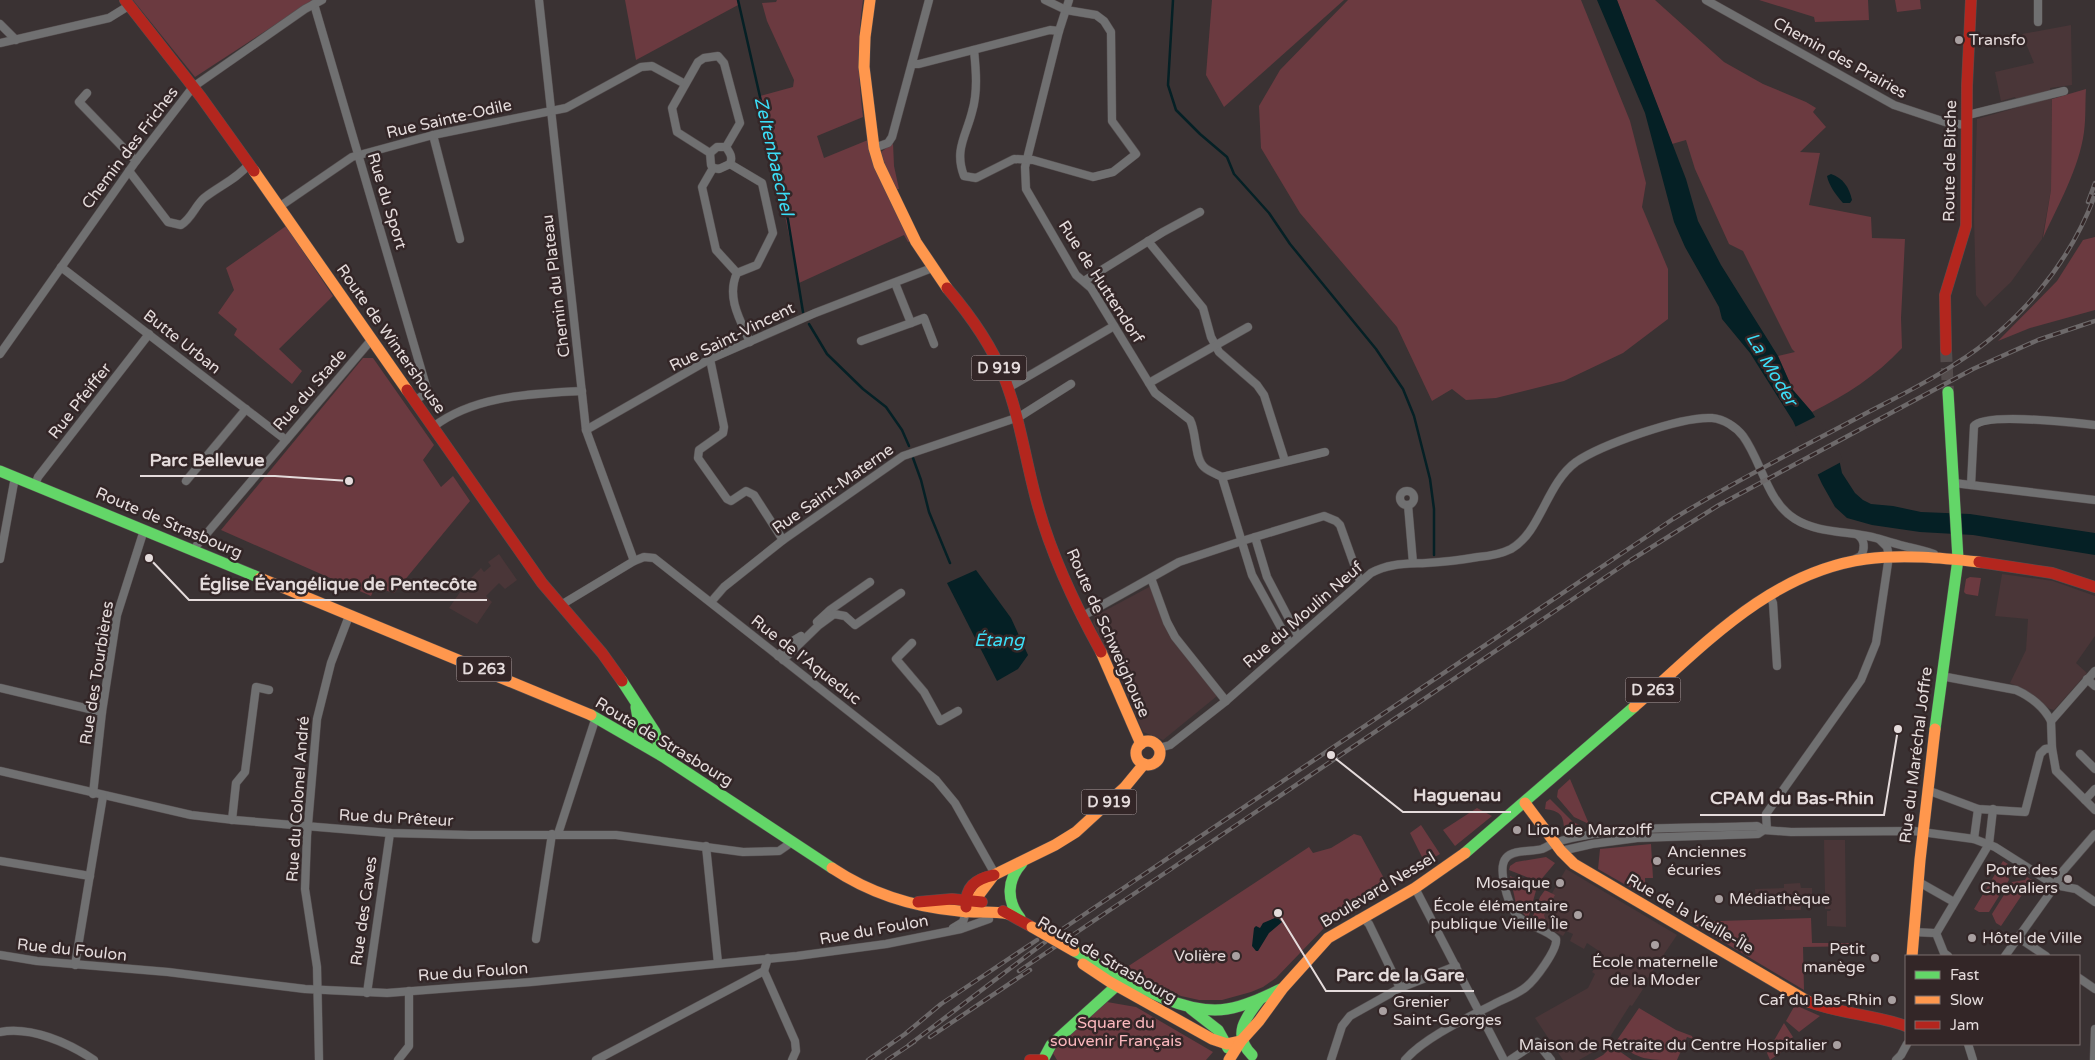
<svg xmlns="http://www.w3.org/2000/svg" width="2095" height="1060" font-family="'Varela Round',sans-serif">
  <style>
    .built { fill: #4a3638 }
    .green { fill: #6b3a40 }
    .water { fill: #052025 }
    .pier { fill: #3a3233 }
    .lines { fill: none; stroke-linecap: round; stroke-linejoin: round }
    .stream { stroke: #052025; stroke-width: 2.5 }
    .primary-tunnel { stroke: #544c4c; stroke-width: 12; stroke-dasharray: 12 6; stroke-linecap: butt }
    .street-casing { stroke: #554e4f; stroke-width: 9 }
    .fast-casing { stroke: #554e4f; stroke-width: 12 }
    .slow-casing { stroke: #554e4f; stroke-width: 12 }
    .jam-casing { stroke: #554e4f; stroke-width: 12 }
    .street { stroke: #707071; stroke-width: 8 }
    .fast { stroke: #63d668; stroke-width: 11 }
    .slow { stroke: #ff974d; stroke-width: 11 }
    .jam { stroke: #b3261e; stroke-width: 11 }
    .rail-casing { stroke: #6d696a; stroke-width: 4.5 }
    .rail { stroke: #332627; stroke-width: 2.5; stroke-dasharray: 8; stroke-linecap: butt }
    .slow-bridge-casing { stroke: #554e4f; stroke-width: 12; stroke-linecap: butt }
    .slow-bridge { stroke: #ff974d; stroke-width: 11 }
    .poi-dot { fill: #a9a0a1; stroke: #332627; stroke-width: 2 }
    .labels { text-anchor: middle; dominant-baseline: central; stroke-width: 5; stroke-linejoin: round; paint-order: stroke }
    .shield { fill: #332627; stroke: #b0a5a6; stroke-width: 1 }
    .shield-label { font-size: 15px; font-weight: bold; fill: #e5dcdc }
    .poi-label { font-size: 16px; fill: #e5dcdc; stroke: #332627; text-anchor: end }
    .street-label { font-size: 16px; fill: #e5dcdc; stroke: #332627 }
    .park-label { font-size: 16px; fill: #fcb8be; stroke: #332627 }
    .water-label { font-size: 18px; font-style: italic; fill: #3bdef7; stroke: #332627 }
    .leader { fill: none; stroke: #e5dcdc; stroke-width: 2 }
    .callout-dot { fill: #e5dcdc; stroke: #332627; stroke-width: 2 }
    .callout-label { font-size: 18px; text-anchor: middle; font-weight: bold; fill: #e5dcdc; stroke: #332627; stroke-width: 5; stroke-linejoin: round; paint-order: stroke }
  </style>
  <rect width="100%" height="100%" fill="#3a3233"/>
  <g class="built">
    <path d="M2071,25L2072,85L2050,88L2052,99L2051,190L2042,239L2011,282L1985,307L1976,295L1974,217L1977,119L2019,107L2015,97L2001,101L1995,72L2034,63L2022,34Z"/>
    <path d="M499,554L517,580L505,589L499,583L486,596L492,602L477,624L449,608L465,585L469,588L475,582L471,578L481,568L484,572L491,566L488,562Z"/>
    <path d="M2002,574L2053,581L2095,596V636L2076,663L2087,673L2054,710L2050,709L2019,687L2010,683L2026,650L2028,619L1995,616Z"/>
    <path d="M1151,586L1167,628L1217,696L1163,740L1143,732L1119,676L1093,623L1095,616Z"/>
    <path d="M1824,840H1845L1846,927L1827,926V911H1830L1831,909H1825V897L1812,898V905L1801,906V910H1785L1784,906L1756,907L1755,889L1784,888V884L1800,883L1801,888H1812V895L1825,894Z"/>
    <path d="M1566,869L1677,935L1641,988L1643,989L1632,1006L1630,1005L1608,1040L1595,1051L1579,1060H1563L1535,1018L1588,988L1595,974L1592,972L1599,963L1594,959L1599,951L1587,943L1584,949L1570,941L1573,934L1566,931L1563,936L1548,928L1542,920L1544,907Z"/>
  </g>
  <g class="green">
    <path d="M133,0H313L195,77Z"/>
    <path d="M625,0H737L738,5L636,60Z"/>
    <path d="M777,0H863C857,40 858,77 863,117L817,136L824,158L868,140L876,170L910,241L908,242L904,235L799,283L760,96L793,87L794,80L767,21L762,3L776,2Z"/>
    <path d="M1212,0H1344L1224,107L1206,75Z"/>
    <path d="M1348,0H1581L1630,121L1646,183L1642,207L1668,269V319L1623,353L1564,381L1496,398L1466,400L1452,389L1432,401L1397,327L1300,213L1261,148L1259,106L1280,70Z"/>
    <path d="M1617,0H1655L1724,62L1763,84L1806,102L1816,108L1813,112L1826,127L1800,152L1820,153L1809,205L1871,217L1872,238L1905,239L1901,318L1902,348C1876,376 1846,395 1812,412L1793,390L1778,356L1795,352L1792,349L1743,251L1729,244L1695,169L1686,140L1672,144Z"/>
    <path d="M1759,0H1868L1869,20L1815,22L1814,17Z"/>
    <path d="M1895,0H1920L1921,9L1897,12Z"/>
    <path d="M2086,89C2085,103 2086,118 2084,132C2079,169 2058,205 2043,238L2051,190L2052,99Z"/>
    <path d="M893,143L894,166L899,189H897L887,172L881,152Z"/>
    <path d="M286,226L333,296L279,349L302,371L292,384L234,335L237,329L218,313L234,290L226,268Z"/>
    <path d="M2095,237V310L2030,328L1998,341L2057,281L2083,240Z"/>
    <path d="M363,358H373L434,445L423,460L441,487L453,476L470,501L394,593L375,587L371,596L221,530Z"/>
    <path d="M1970,577L1981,578L1978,596L1966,594L1964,592L1966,579Z"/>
    <path d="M1570,779L1589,824L1574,817L1557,797L1558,790Z"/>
    <path d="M1550,799L1573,822L1582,826L1564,827C1563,814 1559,811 1545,809L1546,802Z"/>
    <path d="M1477,808L1492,816L1455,846L1443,830Z"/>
    <path d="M1421,825L1440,854L1425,863L1410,833Z"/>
    <path d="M1354,834L1361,836L1386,882L1387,890L1325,927L1276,978L1263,987L1251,992L1222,1000H1199L1181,996L1129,971L1127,967L1309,847L1313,853L1331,848Z"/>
    <path d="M1651,844L1653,878H1645V896L1598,869L1600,849Z"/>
    <path d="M1546,857L1555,863L1539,882L1509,870L1510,866L1516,862Z"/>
    <path d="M2003,861L2008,864L2006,867L2009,880L1989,912H1979L1974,909Z"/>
    <path d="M1510,876L1537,887L1528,919L1516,904Z"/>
    <path d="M2027,877L2032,880L2001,926L1996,923L1992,914L2012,882L2025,880Z"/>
    <path d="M1545,890L1555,895L1544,915L1548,928L1532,919L1540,897Z"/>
    <path d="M1811,918L1812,943H1862V946L1803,947L1804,990L1690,922Z"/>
    <path d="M1107,1002L1136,1007L1213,1052L1206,1060H1057L1051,1050Z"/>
    <path d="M1795,1005L1820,1016L1799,1032L1786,1021Z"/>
    <path d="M1639,1008L1676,1030L1692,1036L1693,1039L1687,1037L1677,1060C1644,1060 1642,1060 1615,1043Z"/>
    <path d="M1784,1023L1793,1037L1784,1045L1787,1048L1770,1060L1767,1053Z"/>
    <path d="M1612,1046L1632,1060H1594L1603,1055Z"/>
  </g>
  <g class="water">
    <path d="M1597,0H1617L1686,179L1698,221L1721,265L1778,356L1793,390L1812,412L1838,454L1842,473L1855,493L1863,500L1871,504L1893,506L1921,512L1970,514L2095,533V555L1973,535L1920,532L1872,525L1847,518L1835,507L1822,484L1793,421L1750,353L1722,319L1719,307L1685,247L1674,222L1645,113Z"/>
    <path d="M1831,174C1843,178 1849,187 1852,200L1850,203H1843C1836,195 1829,186 1827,176Z"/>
    <path d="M976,570L1011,618L1028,655L1018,669L997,681L947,583Z"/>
    <path d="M1277,917L1282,922L1269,933L1258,951H1256L1252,946L1254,928L1256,926L1260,928L1263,923Z"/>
  </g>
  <path class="pier" d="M1817,416L1840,453L1843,461L1815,476L1793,428Z"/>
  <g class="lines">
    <g class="stream">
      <path d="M738,0L788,220L803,312"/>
      <path d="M1173,0L1168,85L1176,110L1200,134L1227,157L1234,174L1269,213L1290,244L1376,349L1403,389L1414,416L1430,479L1434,509V555"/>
      <path d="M809,324L827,354L863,389L886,407L902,430L909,446"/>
      <path d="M913,458L921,480L929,512L950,563"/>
    </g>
    <path class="primary-tunnel" d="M1946,350L1948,392"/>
    <defs>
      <g id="street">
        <path d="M539,0L586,430L634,561"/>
        <path d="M1069,0L1059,31L1025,167L1026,189L1076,275L1091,288L1155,393L1190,420C1197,433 1194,458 1204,467C1208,471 1216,474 1222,477L1252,575L1290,644"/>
        <path d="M1706,0L1894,105L1948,123L1967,125"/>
        <path d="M2038,0V22"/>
        <path d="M314,4L426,386L425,394L414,401"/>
        <path d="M0,24L16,40"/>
        <path d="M0,43L109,18L130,5"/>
        <path d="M974,50C976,70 978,92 972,112C966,136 954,150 964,176L976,178L1014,159L1033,160L1093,177L1113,172L1136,154L1112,121L1111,32L1104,21L1096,15L1066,10L1045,0"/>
        <path d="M912,64H919L1050,30L1059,31"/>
        <path d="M87,93L79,102L136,161"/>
        <path d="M1968,115L2064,91"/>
        <path d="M433,135L460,239"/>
        <path d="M874,148L888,143L892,137L929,0"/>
        <path d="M710,153L717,147H726"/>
        <path d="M713,168L719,169L730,164"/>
        <path d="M129,171L168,222L181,225C192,218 195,206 204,198C219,186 237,179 249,164"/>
        <path d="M279,207L352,157L433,135L566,108L641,67L652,66L685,84"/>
        <path d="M1148,241L1203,308L1211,337L1219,352L1257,385L1264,395L1285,461"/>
        <path d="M61,267L286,440"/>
        <path d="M737,273L716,250L702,187L713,168L711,165L710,153L677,132L672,108L698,62L704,58L718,56L724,63L740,123L726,147C730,153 733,157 730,164L762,183L773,233L757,265L737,273C726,297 740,320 750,342"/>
        <path d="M1084,281L1163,232L1200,212"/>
        <path d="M911,323L924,318L934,344"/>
        <path d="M861,341L911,323L895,283"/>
        <path d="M0,354L136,161L193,87L305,9L322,0"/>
        <path d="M710,359L724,427L723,433L699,450L698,458L727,499L731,501L746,491L754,495L783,540"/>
        <path d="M1149,383L1248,327"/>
        <path d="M1008,388L1114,326"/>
        <path d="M433,427C475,395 532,394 582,391"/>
        <path d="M586,430L710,359L815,313L932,268"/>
        <path d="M1222,477L1325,452"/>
        <path d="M186,481L246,409"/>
        <path d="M1954,483L2095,500"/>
        <path d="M35,485L38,477L149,334"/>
        <path d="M1971,485L1974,426C1985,412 2075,423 2095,425"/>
        <circle cx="1407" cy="498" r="7"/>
        <path d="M1408,505L1413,563"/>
        <path d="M1255,537L1267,577L1298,636"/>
        <path d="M194,552L197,545L372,339"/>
        <path d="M0,559L15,477"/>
        <path d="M1855,559L1861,556C1865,549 1865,540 1858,535"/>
        <path d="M1151,578L1167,622L1175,637L1226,701"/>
        <path d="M1769,594L1773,603L1777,666"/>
        <path d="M711,602L724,587L783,540L903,456L1019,417L1071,384"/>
        <path d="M561,605L634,561L644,557L654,558L936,780L955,803L995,874"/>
        <path d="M1081,617L1179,562L1242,541L1324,516L1336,521L1340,525L1360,581"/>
        <path d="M817,622L830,610L870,582"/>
        <path d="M912,643L896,659L924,692L940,721L958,711"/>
        <path d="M778,656L791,642L801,636"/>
        <path d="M783,660L819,625L834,614L845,616L855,625L901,593"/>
        <path d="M2095,671L2051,721L2052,748L2056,771L2095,810"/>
        <path d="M1941,676L2016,690C2030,696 2044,707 2051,721"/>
        <path d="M2087,679L2095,686"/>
        <path d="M0,688L102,712"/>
        <path d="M1159,748L1170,745L1226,701L1371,573C1389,563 1406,564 1426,563C1443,562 1461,560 1478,557C1490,556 1501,554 1511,549C1541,532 1546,484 1576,462C1601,445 1681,416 1712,418C1724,419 1736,427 1743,436C1762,462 1767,502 1795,519C1817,533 1847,531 1872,537C1884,540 1896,544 1908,547C1917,549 1925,551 1934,554"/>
        <path d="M2080,754L2095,769"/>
        <path d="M0,771L191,815L234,820L390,833L470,835H616L743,852L779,851L792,842"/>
        <path d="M1927,790L1978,809L2025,812L2040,754L2045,749L2052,748"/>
        <path d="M93,794L102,712L117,615L144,530"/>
        <path d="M2085,800L2095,789"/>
        <path d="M232,820L236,783L245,772L256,687L269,690"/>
        <path d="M1767,830L1766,814L1861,680L1876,643L1889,556L1887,547L1880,540"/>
        <path d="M558,834L596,717"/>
        <path d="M1974,839L1978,809"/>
        <path d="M706,846L718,963"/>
        <path d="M1561,851L1592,844L1637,838L1758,834L1764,830"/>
        <path d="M0,861L90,876"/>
        <path d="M1917,881L1954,902"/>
        <path d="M1415,888L1504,1060"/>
        <path d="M1358,919L1365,920L1369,924L1400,988"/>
        <path d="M953,928L963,922L966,912"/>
        <path d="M1913,932L1934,933L1937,932L1989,844L1993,809"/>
        <path d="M1936,933L1944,953L1948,956"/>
        <path d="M2019,938L2046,956"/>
        <path d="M536,939L552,834"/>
        <path d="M0,955L37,961L168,972L305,989L387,993L531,982L797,956L886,944L961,929L989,919"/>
        <path d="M2005,956L2050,893L2063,871L2095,834"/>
        <path d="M75,965L103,796"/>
        <path d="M764,971L795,1041L796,1051L792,1060"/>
        <path d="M2079,978L2095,989"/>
        <path d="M367,993L390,833"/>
        <path d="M0,1032C31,1026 69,1043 94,1060"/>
        <path d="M1968,1044L1973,1060"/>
        <path d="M319,1060L317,967L305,889L307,836L317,719L331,663L349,616"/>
        <path d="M398,1060L409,1046V991"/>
        <path d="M596,1060L764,971L768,958"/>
        <path d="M1331,1060L1342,1026L1350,1016L1400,988L1456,966"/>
        <path d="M1405,1060C1425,1037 1469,1017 1496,1003C1506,998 1518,994 1526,987C1535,980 1558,949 1556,939C1544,927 1525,927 1515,913C1508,903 1497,868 1506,858C1513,849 1532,852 1542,849C1547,847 1551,844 1556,842C1621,824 1691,829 1757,826L1764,830L1791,832L1914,831L1974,839L1995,847L2055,885L2076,889L2095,902"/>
        <path d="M1510,1060L1537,1042L1551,1060"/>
        <path d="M1896,1060L1901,1055L1907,1044"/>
        <path d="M2094,1060L2095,1029"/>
      </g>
      <g id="fast">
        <path d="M1948,392L1958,559"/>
        <path d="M0,471L260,578"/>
        <path d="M622,681L655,732L662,756"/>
        <path d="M636,707L640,729L638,742"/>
        <path d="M591,715L662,756L832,868"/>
        <path d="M1935,729L1958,559"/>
        <path d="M1465,853L1634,707"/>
        <path d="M1020,918C1006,900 1007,880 1022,863"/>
        <path d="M1074,951C1116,973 1178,1017 1227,1009C1246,1006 1264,997 1281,989"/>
        <path d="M1191,1009L1218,1030L1228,1048"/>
        <path d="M1252,1055C1232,1035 1245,1018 1260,999"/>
        <path d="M1043,1060L1051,1045L1114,988L1124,984"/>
      </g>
      <g id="slow">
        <path d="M870,0L865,37L864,67L874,148L879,165L916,242L947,288"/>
        <path d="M254,171L407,390"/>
        <path d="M260,578L591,715"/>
        <path d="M1101,652L1141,744"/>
        <path d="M1634,707C1703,646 1770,572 1866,559C1904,554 1942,558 1979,562"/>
        <circle cx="1148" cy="753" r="12"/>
        <path d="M1525,803L1561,851L1574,864L1809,1002"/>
        <path d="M832,868C871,894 912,907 959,911C976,913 992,911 1009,914"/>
        <path d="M966,912L994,875L1055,845L1076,832L1125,787L1144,764"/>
        <path d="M1912,956L1920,860L1935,729"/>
        <path d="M1083,964L1110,982L1212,1039L1227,1044L1241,1041"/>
        <path d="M1229,1060L1241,1041L1259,1021L1283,988L1328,938L1415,888L1465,853"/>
      </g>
      <g id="jam">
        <path d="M125,0L201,97L254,171"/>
        <path d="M947,288C970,315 991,344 1004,377C1020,417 1026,464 1038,506C1052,557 1075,605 1101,652"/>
        <path d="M1946,350L1945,295L1966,226L1967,86L1971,0"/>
        <path d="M407,390L542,583L602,653L622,681"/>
        <path d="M1979,562L2052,573L2095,587"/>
        <path d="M918,902L952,899L982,902"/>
        <path d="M966,907C965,887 975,879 994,875"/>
        <path d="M1003,911L1032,927"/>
        <path d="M1809,1002C1841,1014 1875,1015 1906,1026"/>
        <path d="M1030,1060H1043"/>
      </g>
    </defs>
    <use href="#street" class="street-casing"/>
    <use href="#fast" class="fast-casing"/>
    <use href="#slow" class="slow-casing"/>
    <use href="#jam" class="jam-casing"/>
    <use href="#street" class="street"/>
    <use href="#fast" class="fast"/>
    <use href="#slow" class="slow"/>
    <use href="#jam" class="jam"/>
    <defs>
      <g id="rail">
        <path d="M2088,202L2095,183"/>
        <path d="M1019,971L1631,560L1719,505L1973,369L2038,340L2095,321"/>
        <path d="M930,1037L1030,970"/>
        <path d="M909,1045L1061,930L1673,519C1733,482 1797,450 1859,417C1891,400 1925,384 1955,364C2018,325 2069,265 2095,195"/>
        <path d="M868,1060L905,1034L941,1004L1037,940"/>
        <path d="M887,1060L914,1042"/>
      </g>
    </defs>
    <use href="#rail" class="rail-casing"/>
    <use href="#rail" class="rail"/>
    <defs>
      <path id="slow-bridge" d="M1032,927L1074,951"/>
    </defs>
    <use href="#slow-bridge" class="slow-bridge-casing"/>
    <use href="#slow-bridge" class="slow-bridge"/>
  </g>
  <g class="poi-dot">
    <circle cx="1959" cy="40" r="5"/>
    <circle cx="1517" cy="830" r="5"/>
    <circle cx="1657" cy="861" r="5"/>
    <circle cx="2068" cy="879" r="5"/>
    <circle cx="1560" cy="883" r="5"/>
    <circle cx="1719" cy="899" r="5"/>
    <circle cx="1578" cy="915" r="5"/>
    <circle cx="1972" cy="938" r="5"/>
    <circle cx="1655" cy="945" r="5"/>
    <circle cx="1236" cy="956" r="5"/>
    <circle cx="1875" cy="958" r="5"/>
    <circle cx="1892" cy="1000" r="5"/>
    <circle cx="1383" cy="1011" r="5"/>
    <circle cx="1837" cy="1045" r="5"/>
  </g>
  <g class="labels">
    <g class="shield">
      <rect x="971.5" y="355.5" width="55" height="25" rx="4"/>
      <rect x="456.5" y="656.5" width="55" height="25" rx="4"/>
      <rect x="1625.5" y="677.5" width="55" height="25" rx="4"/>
      <rect x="1081.5" y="789.5" width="55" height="25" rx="4"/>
    </g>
    <g class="shield-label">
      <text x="999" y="368">D 919</text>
      <text x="484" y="669">D 263</text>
      <text x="1653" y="690">D 263</text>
      <text x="1109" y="802">D 919</text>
    </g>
    <g class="poi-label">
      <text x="1969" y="40" text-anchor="start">Transfo</text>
      <text x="1527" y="830" text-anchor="start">Lion de Marzolff</text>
      <text x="1667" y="852" text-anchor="start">Anciennes<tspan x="1667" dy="18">écuries</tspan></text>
      <text x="2058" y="870">Porte des<tspan x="2058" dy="18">Chevaliers</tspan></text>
      <text x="1550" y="883">Mosaique</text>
      <text x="1729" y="899" text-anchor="start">Médiathèque</text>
      <text x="1568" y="906">École élémentaire<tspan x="1568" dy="18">publique Vieille Île</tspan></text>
      <text x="1982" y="938" text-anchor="start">Hôtel de Ville</text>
      <text x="1865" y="949">Petit<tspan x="1865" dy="18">manège</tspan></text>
      <text x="1226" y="956">Volière</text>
      <text x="1655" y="962" text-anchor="middle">École maternelle<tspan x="1655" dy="18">de la Moder</tspan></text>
      <text x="1882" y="1000">Caf du Bas-Rhin</text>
      <text x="1393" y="1002" text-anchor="start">Grenier<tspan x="1393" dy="18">Saint-Georges</tspan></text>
      <text x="1827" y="1045">Maison de Retraite du Centre Hospitalier</text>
    </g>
    <g class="street-label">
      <text transform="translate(1840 58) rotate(29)">Chemin des Prairies</text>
      <text transform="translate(449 119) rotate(-13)">Rue Sainte-Odile</text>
      <text transform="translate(130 148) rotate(-53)">Chemin des Friches</text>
      <text transform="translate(1950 161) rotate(-89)">Route de Bitche</text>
      <text transform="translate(387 201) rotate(73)">Rue du Sport</text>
      <text transform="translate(1101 282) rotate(57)">Rue de Huttendorf</text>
      <text transform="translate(556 286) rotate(-97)">Chemin du Plateau</text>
      <text transform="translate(732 337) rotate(-26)">Rue Saint-Vincent</text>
      <text transform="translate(391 339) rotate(55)">Route de Wintershouse</text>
      <text transform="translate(182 342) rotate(38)">Butte Urban</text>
      <text transform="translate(310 390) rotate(-49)">Rue du Stade</text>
      <text transform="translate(80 401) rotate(-52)">Rue Pfeiffer</text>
      <text transform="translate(833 489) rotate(-35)">Rue Saint-Materne</text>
      <text transform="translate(169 523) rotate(23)">Route de Strasbourg</text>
      <text transform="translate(1303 615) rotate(-41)">Rue du Moulin Neuf</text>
      <text transform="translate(1108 633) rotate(66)">Route de Schweighouse</text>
      <text transform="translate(806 660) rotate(38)">Rue de l'Aqueduc</text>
      <text transform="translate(97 673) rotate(-81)">Rue des Tourbières</text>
      <text transform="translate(664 742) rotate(31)">Route de Strasbourg</text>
      <text transform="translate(1916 755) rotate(-83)">Rue du Maréchal Joffre</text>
      <text transform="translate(298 799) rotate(-86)">Rue du Colonel André</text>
      <text transform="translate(396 818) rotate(3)">Rue du Prêteur</text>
      <text transform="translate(1378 890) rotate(-31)">Boulevard Nessel</text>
      <text transform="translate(364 911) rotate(-82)">Rue des Caves</text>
      <text transform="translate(1690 914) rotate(30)">Rue de la Vieille-Île</text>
      <text transform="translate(874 930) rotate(-10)">Rue du Foulon</text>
      <text transform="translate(72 950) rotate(6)">Rue du Foulon</text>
      <text transform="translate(1107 960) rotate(30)">Route de Strasbourg</text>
      <text transform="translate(473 972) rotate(-4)">Rue du Foulon</text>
    </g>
    <g class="park-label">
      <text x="1116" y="1023">Square du<tspan x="1116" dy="18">souvenir Français</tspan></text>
    </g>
    <g class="water-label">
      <text transform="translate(774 156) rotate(77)">Zeltenbaechel</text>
      <text transform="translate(1772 369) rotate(59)">La Moder</text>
      <text x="999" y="640">Étang</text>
    </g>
  </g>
  <path class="leader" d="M349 481L275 476H140M149 558L189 600H487M1331 755L1403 812H1511M1898 729L1884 815H1700M1278 913L1326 991H1474"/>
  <g class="callout-dot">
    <circle cx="349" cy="481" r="5"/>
    <circle cx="149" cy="558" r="5"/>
    <circle cx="1331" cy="755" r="5"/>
    <circle cx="1898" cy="729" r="5"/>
    <circle cx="1278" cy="913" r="5"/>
  </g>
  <g class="callout-label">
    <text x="207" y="466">Parc Bellevue</text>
    <text x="338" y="590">Église Évangélique de Pentecôte</text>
    <text x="1457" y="801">Haguenau</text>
    <text x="1792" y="804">CPAM du Bas-Rhin</text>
    <text x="1400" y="981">Parc de la Gare</text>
  </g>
  <rect x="1905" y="955" width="175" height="90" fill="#332627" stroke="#7a6f6f"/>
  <rect x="1915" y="971" width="25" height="8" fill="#63d668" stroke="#7a6f6f"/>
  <text x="1950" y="980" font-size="15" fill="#e5dcdc">Fast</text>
  <rect x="1915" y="996" width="25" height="8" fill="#ff974d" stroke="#7a6f6f"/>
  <text x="1950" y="1005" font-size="15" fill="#e5dcdc">Slow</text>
  <rect x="1915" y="1021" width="25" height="8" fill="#b3261e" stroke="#7a6f6f"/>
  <text x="1950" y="1030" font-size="15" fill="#e5dcdc">Jam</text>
</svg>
